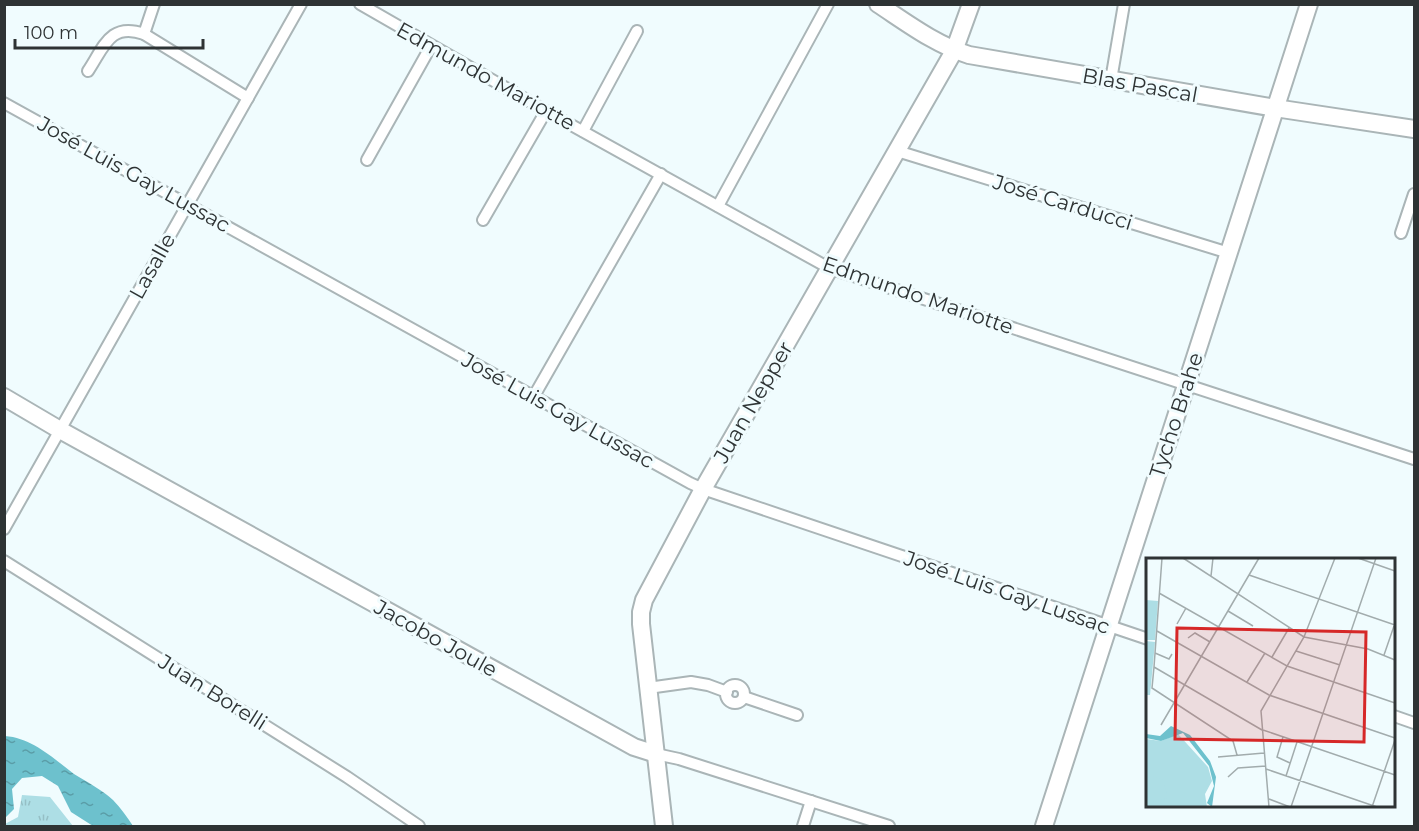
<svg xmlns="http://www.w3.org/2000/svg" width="1419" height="831" font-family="Montserrat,sans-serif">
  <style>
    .grass { fill: url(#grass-tufts) }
    .water { fill: url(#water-ripples) }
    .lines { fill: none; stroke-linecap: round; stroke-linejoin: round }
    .minor-casing { stroke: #aab5b7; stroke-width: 14 }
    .secondary-casing { stroke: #aab5b7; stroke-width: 20 }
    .minor { stroke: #fff; stroke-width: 10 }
    .secondary { stroke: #fff; stroke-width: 16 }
    .labels { text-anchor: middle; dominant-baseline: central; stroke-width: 6; stroke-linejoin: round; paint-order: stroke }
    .street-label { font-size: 21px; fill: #2e3334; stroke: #f0fcfe }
    .inset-road { fill: none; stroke: #a2acad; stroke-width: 1.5 }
    .view { fill: #d62828; fill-opacity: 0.15; stroke: #d62828; stroke-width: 3 }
    .inset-edge { fill: none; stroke: #2e3334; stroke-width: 3 }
  </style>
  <defs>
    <pattern id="grass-tufts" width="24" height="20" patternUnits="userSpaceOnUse" patternTransform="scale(1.5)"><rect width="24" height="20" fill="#addee5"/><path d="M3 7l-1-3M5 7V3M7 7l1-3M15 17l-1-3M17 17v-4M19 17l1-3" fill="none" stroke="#95bfc5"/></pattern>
    <pattern id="water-ripples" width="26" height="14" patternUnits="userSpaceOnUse" patternTransform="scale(1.5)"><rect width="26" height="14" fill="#6dc1cd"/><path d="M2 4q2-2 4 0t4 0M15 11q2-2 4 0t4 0" fill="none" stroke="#5a9da7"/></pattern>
  </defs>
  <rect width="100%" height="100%" fill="#f0fcfe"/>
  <path class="grass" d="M22,795L50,797L73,826H5V824L18,817Z"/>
  <path class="water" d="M5,736C32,738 53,758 74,774C87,782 102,790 113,800C121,808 127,817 133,826H93L71,812L58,786L42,776L22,778L12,789L14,809L5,818Z"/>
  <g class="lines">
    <defs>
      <g id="minor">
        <path d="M360,4L546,111L829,268L1414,459"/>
        <path d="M144,34L154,4"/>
        <path d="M88,71C104,47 110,22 144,34L248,98"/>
        <path d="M1111,80L1124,4"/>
        <path d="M4,103L690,483L703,489L1148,639"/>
        <path d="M583,131L637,31"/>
        <path d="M897,151L1229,253"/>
        <path d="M367,160L431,46"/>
        <path d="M718,206L828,4"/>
        <path d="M483,220L546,111"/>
        <path d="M1401,233L1414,194"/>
        <path d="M534,396L661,174"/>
        <path d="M4,529L301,4"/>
        <path d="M4,561L347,777L419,826"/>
        <circle cx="735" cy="694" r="9"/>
        <path d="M648,688L691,682L708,685L727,692"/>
        <path d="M744,697L797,715"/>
        <path d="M1394,716L1414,723"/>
        <path d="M656,754L679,759L889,826"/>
        <path d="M803,826L811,801"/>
      </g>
      <g id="secondary">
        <path d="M878,4C907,23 936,45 969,55L1275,108L1414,129"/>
        <path d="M4,397L60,430L634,747L656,754"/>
        <path d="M664,826L641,624V612L644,600L703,489L954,51L971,4"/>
        <path d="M1044,826L1309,4"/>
      </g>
    </defs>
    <use href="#minor" class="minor-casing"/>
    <use href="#secondary" class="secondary-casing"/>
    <use href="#minor" class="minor"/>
    <use href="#secondary" class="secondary"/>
  </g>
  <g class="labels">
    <g class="street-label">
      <text transform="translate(486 76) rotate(29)">Edmundo Mariotte</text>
      <text transform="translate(1140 85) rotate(10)">Blas Pascal</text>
      <text transform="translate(134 174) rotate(29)">José Luis Gay Lussac</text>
      <text transform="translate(1063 202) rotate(17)">José Carducci</text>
      <text transform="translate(152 266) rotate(-61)">Lasalle</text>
      <text transform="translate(918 295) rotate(19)">Edmundo Mariotte</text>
      <text transform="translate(753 402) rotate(-60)">Juan Nepper</text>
      <text transform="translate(558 410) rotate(29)">José Luis Gay Lussac</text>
      <text transform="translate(1176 415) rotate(-72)">Tycho Brahe</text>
      <text transform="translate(1007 592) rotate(19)">José Luis Gay Lussac</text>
      <text transform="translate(436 638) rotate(29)">Jacobo Joule</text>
      <text transform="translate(213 692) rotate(32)">Juan Borelli</text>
    </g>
  </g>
  <g transform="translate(1146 558)">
    <rect width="249" height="249" fill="#f0fcfe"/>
    <path d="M32,176L62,209L66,223L59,236L61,249H0V181L15,183Z" fill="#addee5"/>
    <path d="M0,42L12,43L9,82H0ZM0,83L9,84L4,137H0ZM5,218L17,222L22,240L0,246V220Z" fill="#addee5"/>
    <path d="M25,168L44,177L64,203L70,219L66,249L61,245L68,228L63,208L37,175L15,183L0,180V176L14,178Z" fill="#6dc1cd"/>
    <path class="inset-road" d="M16,0L8,109L116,172M37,0L158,79L222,91L249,102M212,0L249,13M103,17L249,67M65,18L67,0M13,35L141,108L249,145M82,53L107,68M31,66L40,50M11,73L123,137L249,180M42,80L49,75L64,84M150,93L194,107M9,95L23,101L26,96M238,97L248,68M126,99L143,70M8,109L6,130L87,183L91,197M101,124L119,95M15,167L113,0M117,172L249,217M137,179L131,199L144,205M72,199L118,195M120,211L231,249M140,218L151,184M82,219L92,210L120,208M123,241L144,249M123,249L115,153L158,79L189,0M145,249L230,0M226,249L249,182"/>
    <path class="view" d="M31,70L220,74L218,184L29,181Z"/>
    <rect width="249" height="249" class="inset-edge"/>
  </g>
  <rect width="1419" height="831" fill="none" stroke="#2e3334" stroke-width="12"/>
  <path d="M15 39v9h188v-9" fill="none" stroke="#2e3334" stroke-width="3"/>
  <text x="24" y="39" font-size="18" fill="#2e3334" stroke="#f0fcfe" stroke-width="4.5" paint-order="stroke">100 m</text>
</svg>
